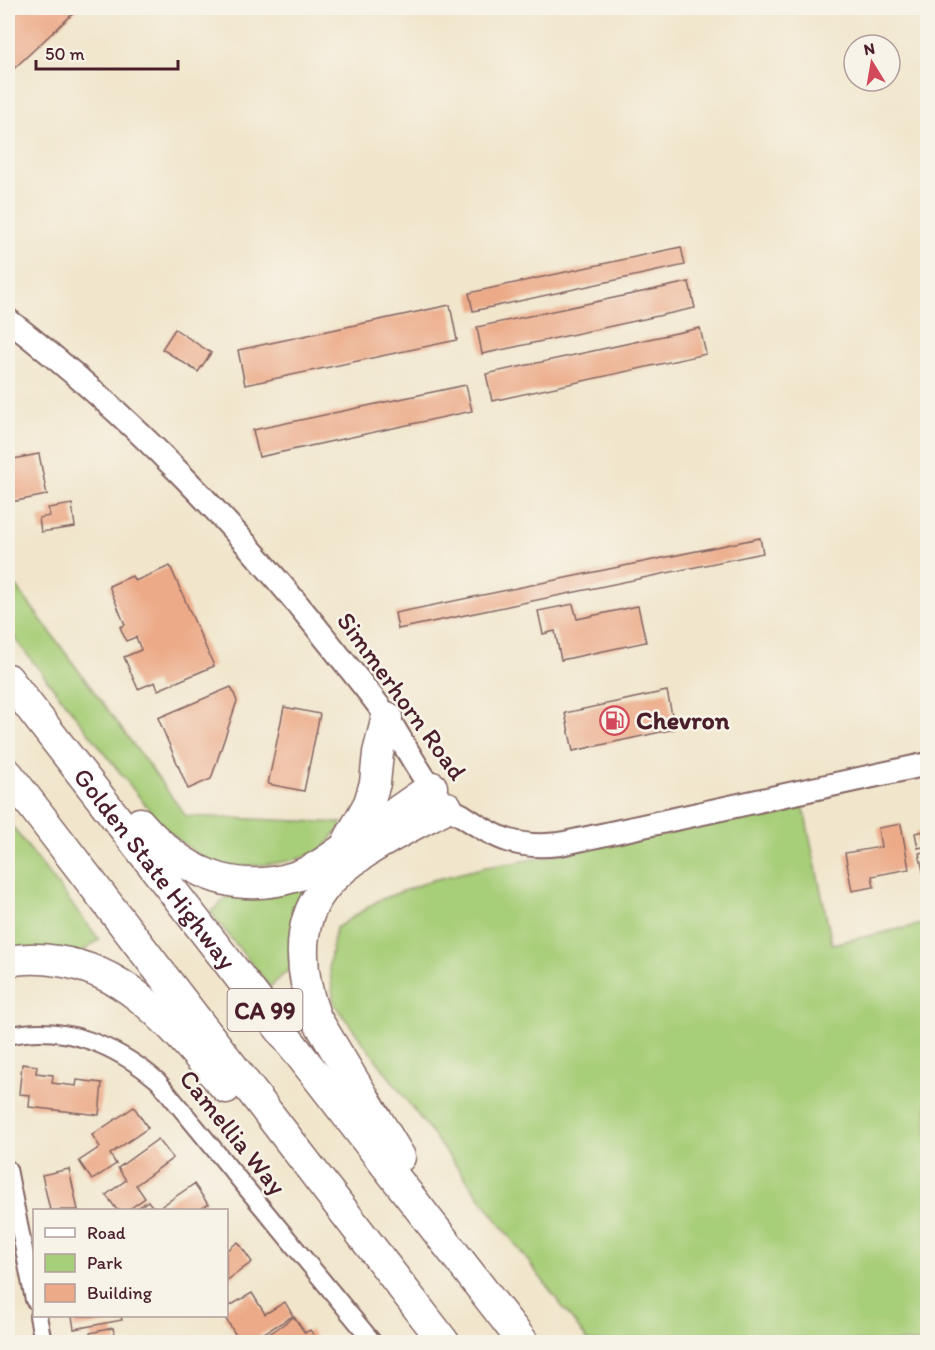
<svg xmlns="http://www.w3.org/2000/svg" width="935" height="1350" font-family="Itim,sans-serif">
  <style>
    .green { fill: #a7ce78; stroke: #787652; stroke-width: 1.5 }
    .building { fill: #ecaa88 }
    .lines { fill: none; stroke-linecap: round; stroke-linejoin: round }
    .street-casing { stroke: #846563; stroke-width: 20 }
    .secondary-casing { stroke: #846563; stroke-width: 26 }
    .highway-casing { stroke: #846563; stroke-width: 33 }
    .street { stroke: #fff; stroke-width: 16 }
    .secondary { stroke: #fff; stroke-width: 22 }
    .highway { stroke: #fff; stroke-width: 30 }
    .labels { text-anchor: middle; dominant-baseline: central; stroke-width: 5; stroke-linejoin: round; paint-order: stroke }
    .shield { fill: #f7f3e8; stroke: #7e5f64; stroke-width: 1.5 }
    .shield-label { font-size: 24px; font-weight: bold; fill: #4a1f2b }
    .street-label { font-size: 26px; fill: #4a1f2b; stroke: #f7f3e8 }
    .poi-label { font-size: 26px; font-weight: bold; fill: #4a1f2b; stroke: #f7f3e8; text-anchor: start }
  </style>
  <rect width="100%" height="100%" fill="#f7f3e8"/>
  <filter id="ink" filterUnits="userSpaceOnUse"><feTurbulence type="fractalNoise" baseFrequency=".0167" numOctaves="2"/><feDisplacementMap in="SourceGraphic" scale="12" xChannelSelector="R" yChannelSelector="G"/><feConvolveMatrix kernelMatrix="1 2 1 2 8 2 1 2 1" color-interpolation-filters="sRGB"/></filter>
  <filter id="wash" filterUnits="userSpaceOnUse"><feTurbulence type="fractalNoise" baseFrequency=".008" numOctaves="4" result="noise"/><feDisplacementMap in="SourceGraphic" scale="24" xChannelSelector="R" yChannelSelector="G"/><feGaussianBlur stdDeviation="1.35" result="paint"/><feColorMatrix in="noise" values="0 0 0 0 0 0 0 0 0 0 0 0 0 0 0 0 0 1.4 0 .05"/><feComposite in="paint" operator="in"/></filter>
  <g filter="url(#wash)">
    <rect width="100%" height="100%" fill="#f1e6cc"/>
    <g class="green">
      <path d="M8,575L186,816L343,823C337,830 331,842 323,848C305,863 242,869 220,864C197,858 179,840 162,826L8,630Z"/>
      <path d="M803,805L832,944L927,923V1342H589L334,1004L329,964L336,928L379,900L433,880L486,867L513,863Z"/>
      <path d="M8,821L99,939L81,953L8,951Z"/>
      <path d="M308,883L292,967L270,987L210,912L231,894Z"/>
    </g>
    <g id="blocks">
      <g class="building">
        <path d="M8,8H79L8,74Z"/>
        <path d="M681,247L685,265L473,311L469,293Z"/>
        <path d="M689,282L695,308L482,354L477,327Z"/>
        <path d="M450,305L457,340L245,385L238,350Z"/>
        <path d="M700,328L706,354L492,401L486,374Z"/>
        <path d="M175,329L211,353L198,372L162,349Z"/>
        <path d="M466,385L472,411L259,457L253,430Z"/>
        <path d="M39,454L47,495L11,502L8,483V460Z"/>
        <path d="M72,504L75,527L41,532L39,518L50,516L48,508Z"/>
        <path d="M760,538L763,553L398,629L395,613Z"/>
        <path d="M170,566L214,666L158,690L155,682L138,689L124,657L141,650L136,637L126,641L120,627L125,625L109,586L132,576L135,581Z"/>
        <path d="M573,604L577,619L638,606L646,642L561,660L555,631L543,634L538,611Z"/>
        <path d="M231,687L237,701L211,779L188,789L158,718Z"/>
        <path d="M667,691L675,729L573,751L565,713Z"/>
        <path d="M284,707L320,714L304,791L268,784Z"/>
        <path d="M901,824L909,869L872,876L874,887L852,891L845,853L881,847L878,828Z"/>
        <path d="M928,830V846L918,848L915,833Z"/>
        <path d="M928,851V879L925,880L919,853Z"/>
        <path d="M22,1064L37,1066L36,1073L53,1075L52,1083L76,1086L77,1080L102,1083L99,1115L29,1107L30,1095L19,1094Z"/>
        <path d="M134,1107L148,1128L110,1154L116,1164L92,1180L79,1161L100,1147L92,1135Z"/>
        <path d="M158,1139L173,1158L136,1185L145,1198L128,1210H117L106,1195L126,1180L118,1168Z"/>
        <path d="M69,1169L78,1210H50L42,1175Z"/>
        <path d="M194,1184L208,1204L199,1210H156Z"/>
        <path d="M148,1201L155,1210H135Z"/>
        <path d="M238,1242L252,1262L226,1281V1251Z"/>
        <path d="M252,1293L265,1314L285,1302L293,1316L249,1342H240L224,1316H226V1308Z"/>
        <path d="M72,1316H121L122,1320L74,1329Z"/>
        <path d="M294,1317L305,1333L310,1330L319,1342H272L268,1335Z"/>
        <path d="M113,1328L116,1342H92L90,1333Z"/>
      </g>
    </g>
  </g>
  <g filter="url(#ink)">
    <use href="#blocks" fill-opacity="0" stroke="#846563" stroke-width="1.5"/>
    <g class="lines">
      <defs>
        <g id="street">
          <path d="M8,1036C63,1022 117,1046 158,1081L373,1342"/>
          <path d="M8,1169L34,1300"/>
          <path d="M38,1316L43,1342"/>
        </g>
        <path id="secondary" d="M8,320C133,417 235,524 333,648C352,672 372,695 389,720C404,744 428,789 447,807C452,811 458,813 463,816C497,839 518,849 560,844L928,764"/>
        <g id="highway">
          <path id="s1" d="M8,679L523,1342"/>
          <path d="M8,774L444,1342"/>
          <path d="M140,823C181,870 231,896 294,877C316,870 334,855 353,842C379,824 405,806 432,787"/>
          <path d="M348,841L369,803L375,783L378,753L387,717"/>
          <path d="M8,961C24,958 42,958 58,961C135,972 177,1034 226,1088"/>
          <path d="M400,1157L316,1018C301,978 294,927 322,891C348,855 409,828 447,807"/>
        </g>
      </defs>
      <use href="#street" class="street-casing"/>
      <use href="#secondary" class="secondary-casing"/>
      <use href="#highway" class="highway-casing"/>
      <use href="#street" class="street"/>
      <use href="#secondary" class="secondary"/>
      <use href="#highway" class="highway"/>
    </g>
  </g>
  <defs>
    <symbol id="fuel-ring" viewBox="-11 -11 22 22"><circle r="9.5" fill="#f7f3e8" stroke="#d1495b" stroke-width="1.5"/><path d="M-5.5-6h7V0h2V4h1.3V-2.5L3-4.5l.8-.8L6-3V5H2.5V1h-1V6h-7ZM-4.2-4.7v3.2H.2V-4.7Z" fill="#d1495b"/></symbol>
  </defs>
  <g fill-rule="evenodd">
    <use href="#fuel-ring" x="598" y="704" width="33" height="33"/>
  </g>
  <g class="labels">
    <rect class="shield" x="227.5" y="989" width="75" height="42" rx="4.5"/>
    <g class="shield-label">
      <text x="265" y="1010">CA 99</text>
    </g>
    <g class="street-label">
      <text transform="translate(402 696) rotate(54)">Simmerhorn Road</text>
      <text stroke="none"><textPath href="#s1" startOffset="240">Golden State Highway</textPath></text>
      <text transform="translate(233 1132) rotate(51)">Camellia Way</text>
    </g>
    <g class="poi-label">
      <text x="636" y="720">Chevron</text>
    </g>
  </g>
  <rect width="935" height="1350" fill="none" stroke="#f7f3e8" stroke-width="30"/>
  <rect x="33" y="1209" width="195" height="108" fill="#f7f3e8" stroke="#b29e9c" stroke-width="1.5"/>
  <rect x="45" y="1228" width="30" height="9" fill="#ffffff" stroke="#b29e9c" stroke-width="1.5"/>
  <text x="87" y="1239" font-size="18" fill="#4a1f2b">Road</text>
  <rect x="45" y="1254" width="30" height="18" fill="#a7ce78" stroke="#b29e9c" stroke-width="1.5"/>
  <text x="87" y="1269" font-size="18" fill="#4a1f2b">Park</text>
  <rect x="45" y="1284" width="30" height="18" fill="#ecaa88" stroke="#b29e9c" stroke-width="1.5"/>
  <text x="87" y="1299" font-size="18" fill="#4a1f2b">Building</text>
  <g transform="translate(872 63) rotate(349)"><circle r="28" fill="#f7f3e8" stroke="#b29e9c" stroke-width="1.5"/>
  <path d="M0-4.5L10 22L0 15L-10 22Z" fill="#d1495b"/>
  <text y="-9" font-size="16" font-weight="bold" text-anchor="middle" fill="#4a1f2b">N</text>
  </g>
  <path d="M36 60v9h142v-9" fill="none" stroke="#4a1f2b" stroke-width="3"/>
  <text x="45" y="60" font-size="18" fill="#4a1f2b" stroke="#f7f3e8" stroke-width="4.5" paint-order="stroke">50 m</text>
</svg>
